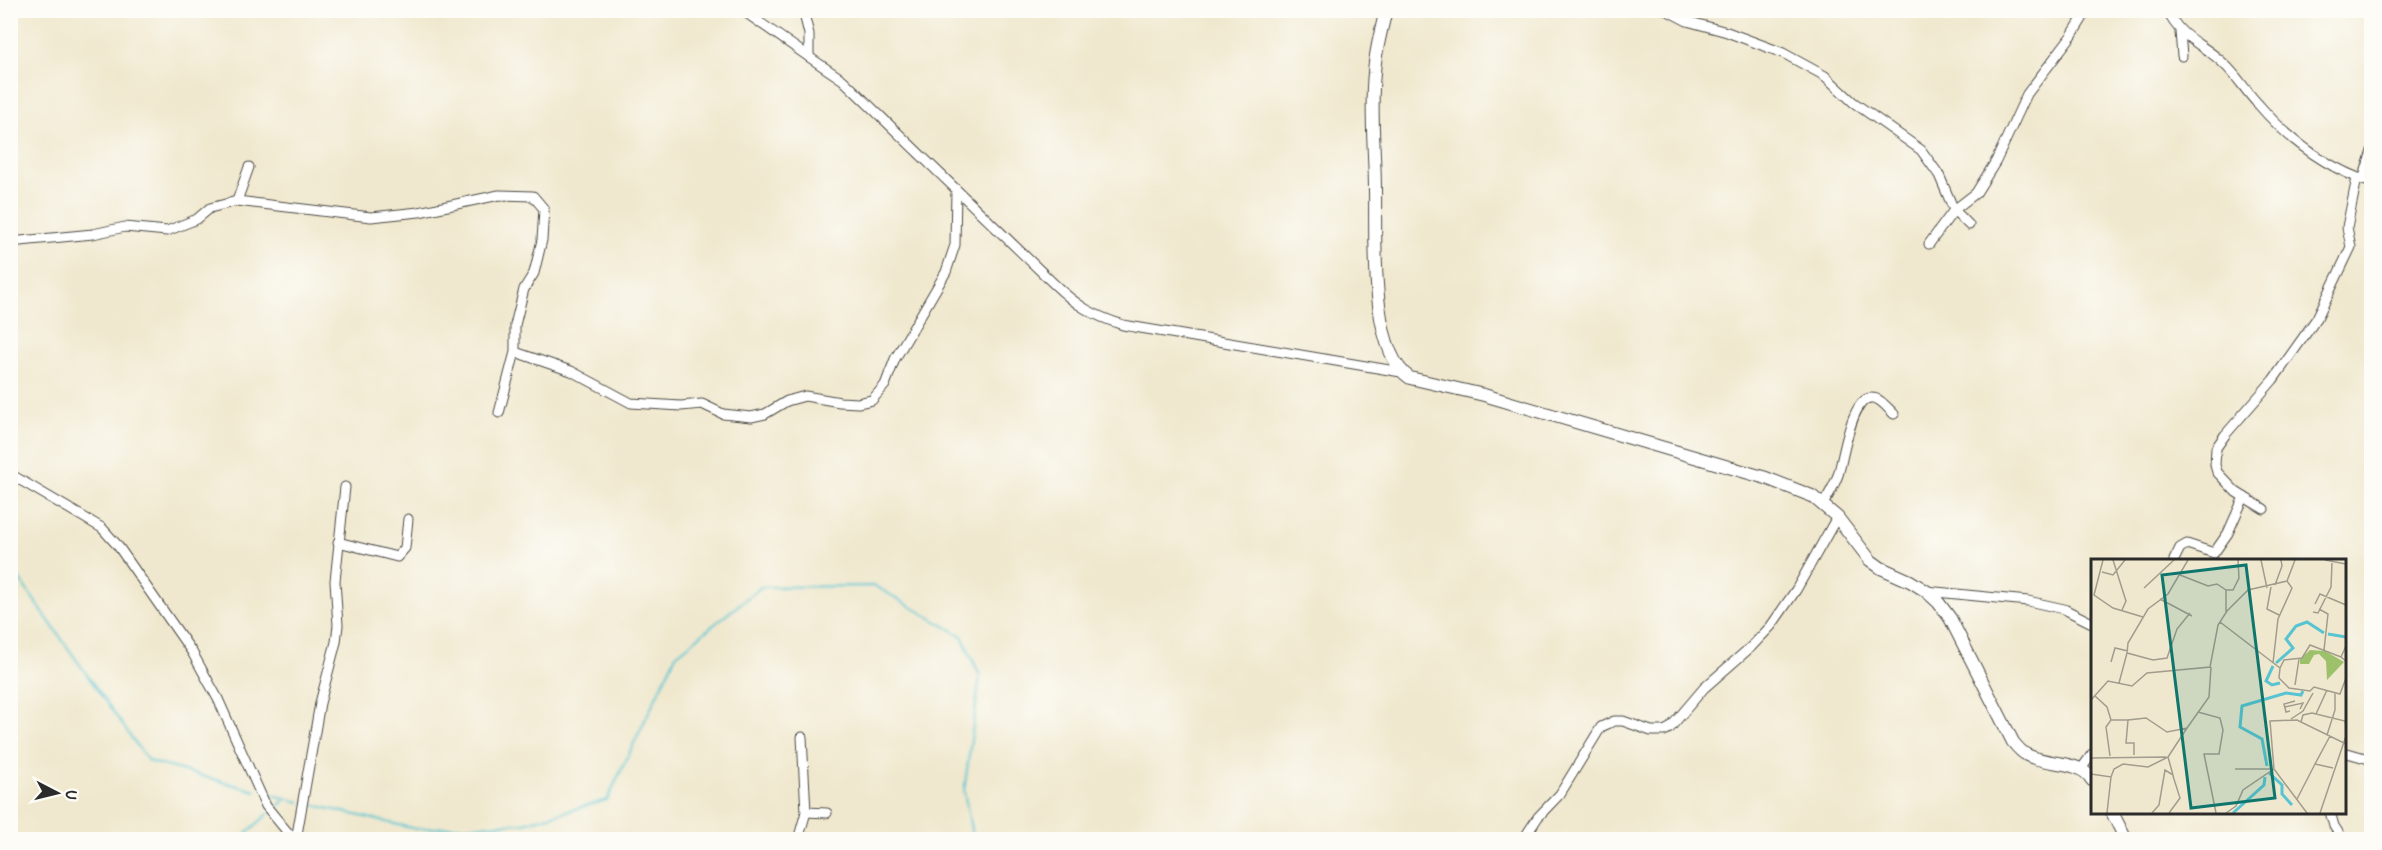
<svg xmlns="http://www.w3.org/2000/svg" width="2382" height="850" font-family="'Patrick Hand',sans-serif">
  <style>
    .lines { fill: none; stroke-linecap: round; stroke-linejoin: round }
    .stream { stroke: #58c4d2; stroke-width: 2 }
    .minor-casing { stroke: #494743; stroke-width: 11 }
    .tertiary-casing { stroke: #494743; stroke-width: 14 }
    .minor { stroke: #fff; stroke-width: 9 }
    .tertiary { stroke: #fff; stroke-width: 12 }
    .inset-river { fill: none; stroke: #58c4d2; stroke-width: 3 }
    .inset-road { fill: none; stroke: #a19c8d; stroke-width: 1.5 }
    .view { fill: #0f766e; fill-opacity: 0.15; stroke: #0f766e; stroke-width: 3 }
    .inset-edge { fill: none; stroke: #2b2b2b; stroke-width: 3 }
  </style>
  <rect width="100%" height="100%" fill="#fdfcf7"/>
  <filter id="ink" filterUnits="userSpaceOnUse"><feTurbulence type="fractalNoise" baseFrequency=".0167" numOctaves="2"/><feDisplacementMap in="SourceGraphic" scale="12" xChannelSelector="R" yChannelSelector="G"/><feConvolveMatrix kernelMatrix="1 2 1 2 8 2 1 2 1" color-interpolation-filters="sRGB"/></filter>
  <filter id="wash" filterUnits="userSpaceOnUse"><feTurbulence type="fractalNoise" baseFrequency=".008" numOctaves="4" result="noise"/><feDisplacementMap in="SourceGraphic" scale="24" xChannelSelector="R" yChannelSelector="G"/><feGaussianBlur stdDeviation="1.35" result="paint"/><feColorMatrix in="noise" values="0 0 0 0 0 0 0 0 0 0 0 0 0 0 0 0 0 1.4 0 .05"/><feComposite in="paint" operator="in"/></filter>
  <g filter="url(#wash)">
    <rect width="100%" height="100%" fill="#f0e8ce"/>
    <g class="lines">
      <g class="stream">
        <path d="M10,566L148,761L256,791"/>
        <path d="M265,793L300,802"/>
        <path d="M305,803L416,829L524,823L607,800L676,655L761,587L875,586L962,636L980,676L964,791L973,840"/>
        <path d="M272,811L286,799"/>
        <path d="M239,840L268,814"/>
      </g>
    </g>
  </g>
  <g filter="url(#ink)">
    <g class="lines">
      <defs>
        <g id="minor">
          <path d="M742,10L809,57V34L803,10"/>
          <path d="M1666,10L1687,21L1727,32L1783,53L1825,76L1853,102L1921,150L1939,175L1954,210L1969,225"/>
          <path d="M2167,10C2181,40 2201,42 2223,63C2237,75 2246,92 2259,105C2289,140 2327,168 2372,183"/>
          <path d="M2180,32L2182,56"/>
          <path d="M809,57L843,80L1053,283C1077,306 1092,315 1123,325L1401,372"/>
          <path d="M2363,180L2372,151"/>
          <path d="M237,201L249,167"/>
          <path d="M10,242L93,234L125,227L167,231L197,219L210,208L237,201L371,217L419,212L499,195L533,196L544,209L542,240L534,273L524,289L515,325V352L571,371L631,403L681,406L702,404L723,414L751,417L765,414L787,401L805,396L840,402L858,403L872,400L885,385L895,359L946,272L955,245L956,189"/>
          <path d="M1929,244L1954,210L1976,193L1996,161L2027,94L2072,35L2082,19L2083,10"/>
          <path d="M499,413L515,352"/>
          <path d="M10,474L102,528L118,546L192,652L218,699L266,806L294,840"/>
          <path d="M2244,497L2264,509"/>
          <path d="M1823,504C1829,495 1834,486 1838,475C1843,461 1851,396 1872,398C1881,398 1888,409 1894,414"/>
          <path d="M338,542L397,557L405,548L408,519"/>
          <path d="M2174,560L2180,548L2187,544L2214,553L2228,533L2244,497L2236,492L2217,472L2215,465L2216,448L2225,435L2273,380L2317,318L2351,247L2347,227L2357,178"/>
          <path d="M1926,591L2028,601L2064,609L2092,623"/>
          <path d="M2344,752L2372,760"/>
          <path d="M2082,768L2092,754"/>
          <path d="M806,812L827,813"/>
          <path d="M2330,812L2334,826L2343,840"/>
          <path d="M296,840L320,703L336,642L338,625L335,581L345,487"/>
          <path d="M798,840L806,812L802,737"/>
          <path d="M1523,840L1538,817L1560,794L1601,727L1614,721H1623L1651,731H1664L1670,728L1704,688L1752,646L1771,626L1796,590L1837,517"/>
        </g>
        <g id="tertiary">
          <path d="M1386,10C1381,31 1375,52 1374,73C1370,112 1375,152 1375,191C1376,237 1369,351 1410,378L1484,395L1766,478L1812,496L1837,517L1870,560L1881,568L1910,581L1926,591L1938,602L1950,618L2013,742C2017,747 2021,752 2027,755C2047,766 2080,759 2092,780"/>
          <path d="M2112,812L2126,840"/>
        </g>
      </defs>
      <use href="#minor" class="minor-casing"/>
      <use href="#tertiary" class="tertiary-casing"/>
      <use href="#minor" class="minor"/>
      <use href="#tertiary" class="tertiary"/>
    </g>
  </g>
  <g transform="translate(2091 559)">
    <rect width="255" height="255" fill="#f0e8ce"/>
    <path d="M219,91L234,92L253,103L236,121L235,102L228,95L223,96L218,105H209V100Z" fill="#9dc16b"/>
    <path class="inset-river" d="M237,75L255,78M185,104L202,89L195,80L205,67L216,63L233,74M182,107L175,122L181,126L189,124M176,207L171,180L149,168L151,147L195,134L210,136L212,132M178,214L191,226V235L201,246M142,254L173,226L174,218"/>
    <path class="inset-road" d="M12,1L3,36L22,49L52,58M22,1L35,42L31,51M170,1L176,29M234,1L255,5M11,13L22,16L34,1M89,16L117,27L126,25L135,31M184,26L191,7L190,1M180,28L176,50L188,56M53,29L83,1M69,40L101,57M224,45L229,35L255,46M228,50L237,55L233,91M135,53V31H142L148,19L147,1M222,53L227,54L240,28L241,4M129,63L189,109L188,119L198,129L219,132L223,128L249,135L255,119M255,87L250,98L255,102M36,94L37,84L57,50L77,35L97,1M20,103L24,89L37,92M182,104L187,60L201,29L196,22M189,109L193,101L211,99L219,86L250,98M28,124L36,94L62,101L76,99L86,70L99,54M204,126L208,100M4,137L16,148L20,161H37M0,141L17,122L41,127L56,114L119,108L127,66L136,52L157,31L196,22L204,1M194,148L212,144L209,150M199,152L195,153L193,145L204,142M107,153L129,159L132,171L128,195H113L125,254M225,155L236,131M200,160L212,152L222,134M210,163L212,156L221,154L254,162L255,168M96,169L118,138L120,108M236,176L244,151V134M239,177L224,205L242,209M43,196V184H35L37,161L55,159L76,173L96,169L77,198L82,216L74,211L68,246L61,254M19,197L15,168L20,161M0,199L75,198M144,210H179M183,210L179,162L206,161L255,185M0,215L20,218L23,210L32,205L57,208L77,198M206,240L224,205M16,254L20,218M78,254L89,239L82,217M135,254L145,247L152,231L183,210L216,254M229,254L255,177"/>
    <path class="view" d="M155,6L184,239L100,249L71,16Z"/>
    <rect width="255" height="255" class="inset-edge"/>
  </g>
  <rect width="2382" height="850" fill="none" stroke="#fdfcf7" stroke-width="36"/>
  <g transform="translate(57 793) rotate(97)" stroke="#fdfcf7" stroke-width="4.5" paint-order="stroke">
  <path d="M0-4.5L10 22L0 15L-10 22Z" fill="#2b2b2b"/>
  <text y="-9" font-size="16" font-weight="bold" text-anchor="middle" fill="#2b2b2b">U</text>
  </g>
</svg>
